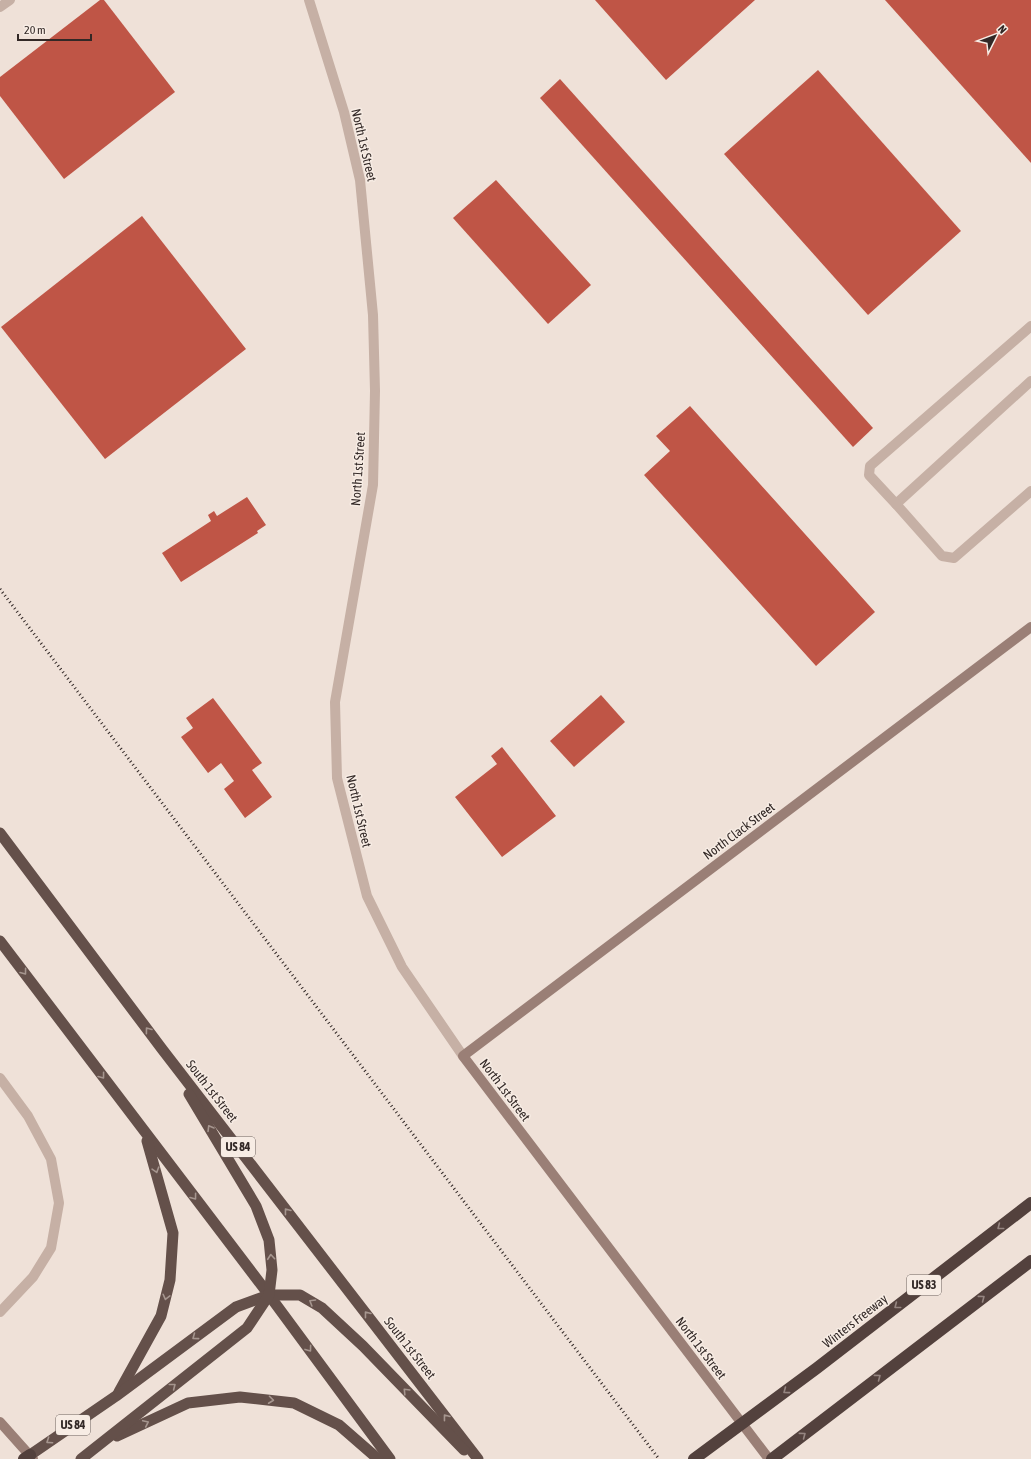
<svg xmlns="http://www.w3.org/2000/svg" width="1031" height="1459" font-family="'Asap Condensed',sans-serif">
  <style>
    .building { fill: #bf5546 }
    .lines { fill: none; stroke-linecap: round; stroke-linejoin: round }
    .service { stroke: #c6b0a5; stroke-width: 10 }
    .minor { stroke: #c6b0a5; stroke-width: 10 }
    .tertiary { stroke: #c6b0a5; stroke-width: 10 }
    .secondary { stroke: #9a7f76; stroke-width: 10 }
    .trunk { stroke: #64504a; stroke-width: 11 }
    .motorway { stroke: #53413d; stroke-width: 12 }
    .rail { stroke: #322826; stroke-width: 3; stroke-dasharray: 1 3; stroke-linecap: butt }
    .oneway { stroke: #a6968f }
    .oneway2 { stroke: #958580 }
    .labels { text-anchor: middle; dominant-baseline: central; stroke-width: 3; stroke-linejoin: round; paint-order: stroke }
    .shield { fill: #f7ece4; stroke: #6d635f; stroke-width: 1 }
    .shield-label { font-size: 12px; font-weight: bold; fill: #322826 }
    .street-label { font-size: 13px; fill: #322826; stroke: #f7ece4 }
  </style>
  <rect width="100%" height="100%" fill="#efe1d8"/>
  <g class="building">
    <path d="M100,0H104L175,92L64,179L0,96V77Z"/>
    <path d="M595,0H755L666,80Z"/>
    <path d="M885,0H1031V163Z"/>
    <path d="M818,70L961,231L868,315L724,154Z"/>
    <path d="M560,79L873,428L853,447L540,98Z"/>
    <path d="M496,180L591,285L548,324L453,218Z"/>
    <path d="M142,216L246,349L105,459L1,327Z"/>
    <path d="M690,406L875,612L816,666L644,475L670,451L656,436Z"/>
    <path d="M247,497L266,525L257,531L258,533L181,582L162,553L211,521L208,515L214,511L217,516Z"/>
    <path d="M601,695L625,722L574,767L550,741Z"/>
    <path d="M213,698L262,763L252,770L272,797L245,818L224,789L234,781L221,763L208,773L181,737L193,728L186,718Z"/>
    <path d="M502,747L556,816L502,857L455,797L497,764L491,756Z"/>
  </g>
  <g class="lines">
    <g class="service">
      <path d="M0,7L10,0"/>
      <path d="M1031,381L896,504L942,556L954,558L1031,491"/>
      <path d="M896,504L869,475L870,466L1031,326"/>
    </g>
    <path class="minor" d="M0,1078L28,1116L51,1159L59,1203L51,1248L33,1277L0,1312"/>
    <path class="tertiary" d="M309,0L344,112L360,180L373,315L375,391L373,485L335,702L337,778L367,896L402,967L463,1056"/>
    <g class="secondary">
      <path d="M0,1422L33,1459"/>
      <path d="M769,1459L463,1056L1031,627"/>
    </g>
    <g class="trunk">
      <path d="M0,833L162,1049L478,1459"/>
      <path d="M0,941L269,1295L390,1459"/>
      <path d="M119,1392L161,1316L170,1280L173,1233L147,1141"/>
      <path d="M117,1436L188,1403L240,1397L294,1403L339,1425L378,1459"/>
      <path d="M30,1455L116,1396L236,1307L269,1295H300L322,1308L363,1346L464,1450"/>
      <path d="M81,1459L247,1328L269,1295L272,1270L269,1240L256,1206L189,1094"/>
    </g>
    <g class="motorway">
      <path d="M24,1459L30,1455"/>
      <path d="M694,1459L817,1368L1031,1203"/>
      <path d="M772,1459L1031,1261"/>
    </g>
    <path class="rail" d="M0,589L659,1459"/>
  </g>
  <defs><path id="oneway-chevron" d="M-2-3.5L2.5 0L-2 3.5" fill="none" stroke-width="1.6" stroke-linecap="round" stroke-linejoin="round"/></defs>
  <g class="oneway">
    <use href="#oneway-chevron" transform="translate(24 972) rotate(53)"/>
    <use href="#oneway-chevron" transform="translate(148 1030) rotate(-127)"/>
    <use href="#oneway-chevron" transform="translate(102 1076) rotate(53)"/>
    <use href="#oneway-chevron" transform="translate(210 1128) rotate(-121)"/>
    <use href="#oneway-chevron" transform="translate(156 1170) rotate(73)"/>
    <use href="#oneway-chevron" transform="translate(194 1197) rotate(53)"/>
    <use href="#oneway-chevron" transform="translate(287 1211) rotate(-128)"/>
    <use href="#oneway-chevron" transform="translate(271 1257) rotate(-95)"/>
    <use href="#oneway-chevron" transform="translate(166 1297) rotate(104)"/>
    <use href="#oneway-chevron" transform="translate(312 1302) rotate(-149)"/>
    <use href="#oneway-chevron" transform="translate(367 1314) rotate(-128)"/>
    <use href="#oneway-chevron" transform="translate(195 1337) rotate(143)"/>
    <use href="#oneway-chevron" transform="translate(309 1349) rotate(54)"/>
    <use href="#oneway-chevron" transform="translate(173 1386) rotate(-38)"/>
    <use href="#oneway-chevron" transform="translate(406 1391) rotate(-134)"/>
    <use href="#oneway-chevron" transform="translate(271 1400) rotate(7)"/>
    <use href="#oneway-chevron" transform="translate(446 1417) rotate(-128)"/>
    <use href="#oneway-chevron" transform="translate(146 1423) rotate(-25)"/>
    <use href="#oneway-chevron" transform="translate(49 1441) rotate(146)"/>
  </g>
  <g class="oneway2">
    <use href="#oneway-chevron" transform="translate(1000 1227) rotate(142)"/>
    <use href="#oneway-chevron" transform="translate(982 1298) rotate(-37)"/>
    <use href="#oneway-chevron" transform="translate(897 1306) rotate(142)"/>
    <use href="#oneway-chevron" transform="translate(878 1377) rotate(-37)"/>
    <use href="#oneway-chevron" transform="translate(786 1391) rotate(143)"/>
    <use href="#oneway-chevron" transform="translate(803 1435) rotate(-37)"/>
  </g>
  <g class="labels">
    <g class="shield">
      <rect x="221" y="1137" width="34" height="20" rx="3"/>
      <rect x="907" y="1275" width="34" height="20" rx="3"/>
      <rect x="56" y="1415" width="34" height="20" rx="3"/>
    </g>
    <g class="shield-label">
      <text x="238" y="1147">US 84</text>
      <text x="924" y="1285">US 83</text>
      <text x="73" y="1425">US 84</text>
    </g>
    <g class="street-label">
      <text transform="translate(364 145) rotate(77)">North 1st Street</text>
      <text transform="translate(358 469) rotate(-86)">North 1st Street</text>
      <text transform="translate(359 811) rotate(77)">North 1st Street</text>
      <text transform="translate(739 831) rotate(-37)">North Clack Street</text>
      <text transform="translate(505 1090) rotate(53)">North 1st Street</text>
      <text transform="translate(212 1091) rotate(52)">South 1st Street</text>
      <text transform="translate(855 1321) rotate(-38)">Winters Freeway</text>
      <text transform="translate(410 1348) rotate(52)">South 1st Street</text>
      <text transform="translate(701 1348) rotate(53)">North 1st Street</text>
    </g>
  </g>
  <g transform="translate(995 36) rotate(48)" stroke="#f7ece4" stroke-width="3" paint-order="stroke">
  <path d="M0-3L7 15L0 10L-7 15Z" fill="#322826"/>
  <text y="-6" font-size="11" font-weight="bold" text-anchor="middle" fill="#322826">N</text>
  </g>
  <path d="M18 34v6h73v-6" fill="none" stroke="#322826" stroke-width="2"/>
  <text x="24" y="34" font-size="12" fill="#322826" stroke="#f7ece4" stroke-width="3" paint-order="stroke">20 m</text>
</svg>
